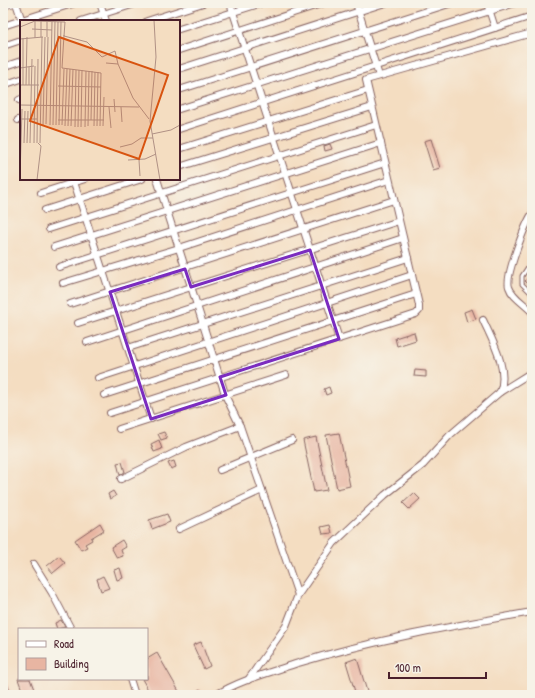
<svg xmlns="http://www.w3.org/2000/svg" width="535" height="698" font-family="'Patrick Hand',sans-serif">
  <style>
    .building { fill: #e8b5a2 }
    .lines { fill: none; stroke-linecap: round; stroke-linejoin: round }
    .lane-casing { stroke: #866260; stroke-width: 5 }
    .street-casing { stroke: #866260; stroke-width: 8 }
    .lane { stroke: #fff; stroke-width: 3 }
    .street { stroke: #fff; stroke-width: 6 }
    .marked { fill: none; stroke: #7b2cbf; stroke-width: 3; stroke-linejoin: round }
    .inset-road { fill: none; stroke: #b09185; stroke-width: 1 }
    .view { fill: #d8530f; fill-opacity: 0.15; stroke: #d8530f; stroke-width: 2 }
    .inset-edge { fill: none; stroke: #4a1f2b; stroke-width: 2 }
  </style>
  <rect width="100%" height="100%" fill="#f7f3e8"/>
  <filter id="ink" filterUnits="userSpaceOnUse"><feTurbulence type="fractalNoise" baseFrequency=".025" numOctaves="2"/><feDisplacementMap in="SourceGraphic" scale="8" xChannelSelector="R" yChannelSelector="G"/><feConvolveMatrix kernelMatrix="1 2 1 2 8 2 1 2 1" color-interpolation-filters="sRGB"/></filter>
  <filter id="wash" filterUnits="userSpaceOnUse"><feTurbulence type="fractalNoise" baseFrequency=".012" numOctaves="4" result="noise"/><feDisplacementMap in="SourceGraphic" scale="16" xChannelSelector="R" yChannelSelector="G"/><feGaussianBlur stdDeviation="0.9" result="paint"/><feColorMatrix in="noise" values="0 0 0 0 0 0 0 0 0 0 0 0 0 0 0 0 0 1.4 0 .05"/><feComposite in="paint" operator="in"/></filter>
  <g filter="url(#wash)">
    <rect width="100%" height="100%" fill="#f4ddc1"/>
    <g id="blocks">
      <g class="building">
        <path d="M431,139L440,168L433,170L424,141Z"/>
        <path d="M330,144L332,149L325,151L324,146Z"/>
        <path d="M532,274V287L525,281Z"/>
        <path d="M472,309L476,319L467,322L464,312Z"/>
        <path d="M414,332L416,340L397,346L395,338Z"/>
        <path d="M415,370L426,371V377L414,376Z"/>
        <path d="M329,387L331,393L326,395L324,389Z"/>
        <path d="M164,432L167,438L161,440L158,434Z"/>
        <path d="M339,433L350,486L337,489L326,435Z"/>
        <path d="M316,437L327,490L314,492L303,440Z"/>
        <path d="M159,440L162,449L154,452L151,444Z"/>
        <path d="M174,461L176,467L171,469L168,463Z"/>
        <path d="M122,462L125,472L120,475L117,463Z"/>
        <path d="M113,491L116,496L110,499L108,494Z"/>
        <path d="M414,493L420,499L409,509L403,503Z"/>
        <path d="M167,514L170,522L152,529L149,520Z"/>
        <path d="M100,523L104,530L91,538L92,540L85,544L87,547L81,550L75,540Z"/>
        <path d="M330,525L332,533L323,534L321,527Z"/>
        <path d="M122,540L126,547L121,550L123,556L117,558L111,547Z"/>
        <path d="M59,556L65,563L53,573L47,566Z"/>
        <path d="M120,568L123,578L117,580L114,570Z"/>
        <path d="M103,576L109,588L101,591L97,579Z"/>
        <path d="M61,620L65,627L57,629L55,623Z"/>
        <path d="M201,642L210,666L204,669L193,645Z"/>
        <path d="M157,653L181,695H151L142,679H147V659Z"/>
        <path d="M357,658L368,695H356L346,662Z"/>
        <path d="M3,674L11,694L22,690L18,679H30L35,692L29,695H3Z"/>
        <path d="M200,689L204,695H191Z"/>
      </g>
    </g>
  </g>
  <g filter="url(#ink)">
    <use href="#blocks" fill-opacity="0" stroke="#866260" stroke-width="1"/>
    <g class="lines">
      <defs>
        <path id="lane" d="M532,261L522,276V284L532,294"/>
        <g id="street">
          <path d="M16,3L22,21"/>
          <path d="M100,3L106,21"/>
          <path d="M230,3L339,339"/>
          <path d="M356,3L379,76"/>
          <path d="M487,3L495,28"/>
          <path d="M3,6L14,3"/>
          <path d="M81,21L138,3"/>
          <path d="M147,21L203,3"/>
          <path d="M3,26L75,3"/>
          <path d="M179,29L262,3"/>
          <path d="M3,46L21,40"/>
          <path d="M179,50L324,3"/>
          <path d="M3,67L21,61"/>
          <path d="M179,69L385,3"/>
          <path d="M3,85L21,79"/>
          <path d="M179,90L452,3"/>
          <path d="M19,100L21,99"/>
          <path d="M179,109L515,3"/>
          <path d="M18,120L21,119"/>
          <path d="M179,129L532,16"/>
          <path d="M179,149L368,90"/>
          <path d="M179,167L372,107"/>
          <path d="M73,179L151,419"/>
          <path d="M157,179L226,397L240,426L298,595"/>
          <path d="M41,193L85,179"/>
          <path d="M45,210L142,179"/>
          <path d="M532,214C525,225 505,276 509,287C512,297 525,304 532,312"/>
          <path d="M49,229L376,125"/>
          <path d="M54,247L381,143"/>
          <path d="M59,267L385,163"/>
          <path d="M63,283L179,248L389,180"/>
          <path d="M70,304L394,200"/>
          <path d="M78,323L399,221"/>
          <path d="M87,342L403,238"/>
          <path d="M128,348L408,258"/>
          <path d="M98,378L412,275"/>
          <path d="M500,392L532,372"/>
          <path d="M104,395L416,294"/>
          <path d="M110,413L416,314L419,311V305L366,80L532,33"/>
          <path d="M119,429L286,375"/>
          <path d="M220,470L292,440"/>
          <path d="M121,479L186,447L240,426"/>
          <path d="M179,529L262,490"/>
          <path d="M34,564L52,593L71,629"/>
          <path d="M130,679L135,695"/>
          <path d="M248,680L286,626L298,595L334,543L385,495L423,465L450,435L500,392C509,369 492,340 483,320"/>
          <path d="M216,695C240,680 269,673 295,664C373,640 452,626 532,612"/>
        </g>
      </defs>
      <use href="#lane" class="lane-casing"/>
      <use href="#street" class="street-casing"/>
      <use href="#lane" class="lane"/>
      <use href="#street" class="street"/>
    </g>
  </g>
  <path class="marked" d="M310,250L339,339L220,377L226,395L151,419L110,292L185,269L191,287Z"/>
  <g transform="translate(20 20)">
    <rect width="160" height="160" fill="#f4ddc1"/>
    <path class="inset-road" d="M134,0L136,37L130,101L140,160M15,1V18M0,7L15,1L45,2L44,16L67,22L82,37L95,31L98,44M12,9L32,10M44,15L42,48L81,53L80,106M21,17V1M27,17V1M0,19L23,17M0,28V9M86,43L98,44L113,78L129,99M0,48L14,46M0,65H19M3,65V18M6,65L7,17M9,65V47M38,66L81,67M94,79L95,92M0,85L119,87M89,87L91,108M101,87L102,102M0,99H17M38,100H84M71,100L72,51M26,104L28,17M30,105L32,1M33,105L35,1M36,105L38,2M39,105L41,2M42,105L44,49M23,106L25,17M45,106L47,49M48,106L50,49M51,106L53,49M68,106L69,51M74,106L75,52M77,106L78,52M83,106L84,77M55,107L56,50M58,107L59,50M61,107L62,50M65,107L66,51M132,114L151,110L160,105M4,123L5,91M7,123L8,91M10,123L12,39M14,123L15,46M17,123L18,39M20,123L22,17M100,127L112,124L121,118H133M108,140L125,139L136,134M119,140L120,156M0,156L2,89M17,160L21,126L18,123"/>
    <path class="view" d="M39,17L148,55L119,139L10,101Z"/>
    <rect width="160" height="160" class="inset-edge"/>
  </g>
  <rect width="535" height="698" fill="none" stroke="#f7f3e8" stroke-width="16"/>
  <rect x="18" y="628" width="130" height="52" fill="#f7f3e8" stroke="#b29e9c"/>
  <rect x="26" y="641" width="20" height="6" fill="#ffffff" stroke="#b29e9c"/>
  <text x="54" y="648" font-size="12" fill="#4a1f2b">Road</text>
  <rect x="26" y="658" width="20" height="12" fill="#e8b5a2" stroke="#b29e9c"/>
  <text x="54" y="668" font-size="12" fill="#4a1f2b">Building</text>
  <path d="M389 672v6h97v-6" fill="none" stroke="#4a1f2b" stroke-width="2"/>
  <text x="395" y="672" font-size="12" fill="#4a1f2b" stroke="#f7f3e8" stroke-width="3" paint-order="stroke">100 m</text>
</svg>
